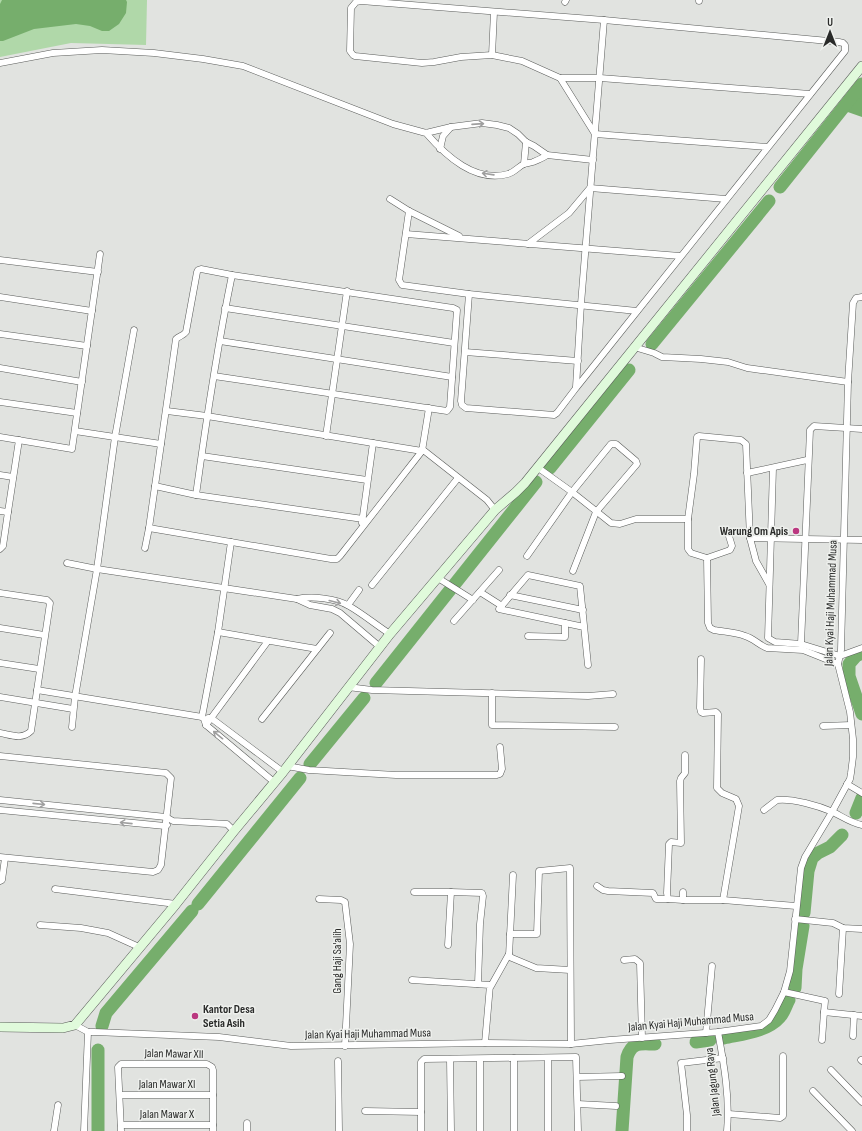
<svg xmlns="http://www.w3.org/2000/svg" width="862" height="1131" font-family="'Sofia Sans Condensed',sans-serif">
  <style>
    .green { fill: #b0d8a9 }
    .water { fill: #76ae6c }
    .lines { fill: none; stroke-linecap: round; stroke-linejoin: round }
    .river { stroke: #76ae6c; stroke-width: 13 }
    .street-casing { stroke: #5a5c5a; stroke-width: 7 }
    .secondary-casing { stroke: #5a5c5a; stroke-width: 10 }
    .street { stroke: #fff; stroke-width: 6 }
    .secondary { stroke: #e0fadb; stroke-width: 9 }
    .oneway { stroke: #9f9f9f }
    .poi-dot { fill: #bb3880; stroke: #eef0ed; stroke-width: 1.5 }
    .labels { text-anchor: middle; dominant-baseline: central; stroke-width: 3; stroke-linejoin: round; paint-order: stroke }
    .poi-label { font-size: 12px; font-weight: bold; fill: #292a29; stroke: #eef0ed; text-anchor: end }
    .street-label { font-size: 12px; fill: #292a29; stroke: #eef0ed }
  </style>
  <rect width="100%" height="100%" fill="#e1e3e0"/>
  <path class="green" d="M0,0H147L146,45L71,43L0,57Z"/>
  <g class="water">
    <path d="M2,0H126L127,2L126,13L119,24L109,31H102L90,26L76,24L34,29L3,41H0V4Z"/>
    <path d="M862,84V117L842,110Z"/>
  </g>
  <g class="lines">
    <g class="river">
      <path d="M780,187L862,84"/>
      <path d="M652,344L769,201"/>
      <path d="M550,468L629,370"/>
      <path d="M862,653L856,656L849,664V676L862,714"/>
      <path d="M376,683L536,482"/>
      <path d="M310,764L364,698"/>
      <path d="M856,813L862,798"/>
      <path d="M198,904L300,778"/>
      <path d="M804,913L808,871L812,858L818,853L830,847L842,835"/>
      <path d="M795,988L796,969L803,926"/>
      <path d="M102,1026L106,1013L192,911"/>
      <path d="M724,1038C742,1034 767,1032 780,1017C784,1013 786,1005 789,1000"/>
      <path d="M696,1042L710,1040"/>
      <path d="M98,1131V1050"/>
      <path d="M622,1131L627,1057C632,1041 641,1044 655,1044"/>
    </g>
    <defs>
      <g id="street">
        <path d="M699,1V0"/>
        <path d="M565,2L566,0"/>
        <path d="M492,55L494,12"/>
        <path d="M0,63L53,53L102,50L154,53L203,59L243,66L393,124L426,133L451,127L482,123L497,125L509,128L518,134L526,142L534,146L547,155C543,158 538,160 533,162C530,163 527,163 524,164C519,166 515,172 508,174C475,183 446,156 426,133"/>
        <path d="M560,78H600L810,94"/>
        <path d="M440,149L443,136L451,127"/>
        <path d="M547,155L593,160"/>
        <path d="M524,164L526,142"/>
        <path d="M390,199L409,211L459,236"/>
        <path d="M409,211L399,280L402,285L469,294L637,311"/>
        <path d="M406,234L680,256"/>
        <path d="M528,244L569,213L590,188L726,199"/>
        <path d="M0,260L98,272"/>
        <path d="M232,275L201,269L198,270L197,272L186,332C183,336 179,336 176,339L149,528L331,559H337L340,556L422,451L429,408"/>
        <path d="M469,294L461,401L462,405L466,408L554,415L557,413L576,388L845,51V45L843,43L839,42L604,20L361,1L356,2L351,8L350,51L353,55L355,56L422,63L434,62L461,57L492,55L522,61L560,78L595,134L768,147"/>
        <path d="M0,297L92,311"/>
        <path d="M225,308L454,343"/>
        <path d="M0,334L87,346"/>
        <path d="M220,341L452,377"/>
        <path d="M634,347L654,353L662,357L701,359L728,362L747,368L848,382"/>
        <path d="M465,352L578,361"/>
        <path d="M0,368L82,382"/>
        <path d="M576,387L581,304L604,20"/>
        <path d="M0,402L77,413"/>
        <path d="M167,411L207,416L422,451"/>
        <path d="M75,431L161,444"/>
        <path d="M326,436L347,291"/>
        <path d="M0,437L72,449L100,254"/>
        <path d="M422,449L487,500L495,510"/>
        <path d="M202,456L367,480"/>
        <path d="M537,467L572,492L611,523L620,524L636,519H688"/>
        <path d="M773,468L768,638L775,642L801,644L840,656L862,648"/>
        <path d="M747,473L807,460"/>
        <path d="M0,475L13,477"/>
        <path d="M155,486L196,495L363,519"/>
        <path d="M196,495C206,422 217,348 232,275L453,308L457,310L450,407L447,411L214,376"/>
        <path d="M0,511L8,512L19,440"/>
        <path d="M362,523L373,443"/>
        <path d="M750,538L756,561L769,584"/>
        <path d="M145,548L149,528"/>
        <path d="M0,549L3,546L8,512"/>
        <path d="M527,556L572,492L611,444H616L636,461L637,464L596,512L573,571"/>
        <path d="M707,558L730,550L732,546L728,533"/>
        <path d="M67,563L97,569L297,599L310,605L332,609L340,613L380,647"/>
        <path d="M438,578L473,600"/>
        <path d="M372,585L458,478"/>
        <path d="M480,592L502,606"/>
        <path d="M0,593L47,600L50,603L31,731C22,740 11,735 0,733"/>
        <path d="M510,595L583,610"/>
        <path d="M297,599C311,596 336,598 349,606C363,614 376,625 390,634"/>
        <path d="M348,605L359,590"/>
        <path d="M454,621L499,570"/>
        <path d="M584,627L499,609L528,575L580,586L588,665"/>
        <path d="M0,628L44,635"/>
        <path d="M218,632L317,649"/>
        <path d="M528,636L565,637V623"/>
        <path d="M801,644L810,430L814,426L862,429"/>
        <path d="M701,659L700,708L701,712L703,713L716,712L718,714L717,788L722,793L736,799L739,806L723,900"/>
        <path d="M0,663L39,669"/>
        <path d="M838,664L803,650L767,648C759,645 753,638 745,636C735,632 724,632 714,630L710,628L708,623L707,558L691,553L688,549V519L694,474L697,437L699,436L741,440L746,444L750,538L862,540"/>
        <path d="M348,687L372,690L588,696L613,694"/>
        <path d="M37,690L202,717L204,719L206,725L274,782"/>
        <path d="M492,693V725L615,727"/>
        <path d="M0,697L73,709"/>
        <path d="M202,717L218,632L231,542"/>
        <path d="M208,718H211L283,772"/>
        <path d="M262,719L330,633"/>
        <path d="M206,725L268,641"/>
        <path d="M823,726L851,725"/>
        <path d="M72,727L75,697L97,569L115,437L134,330"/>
        <path d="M0,756L166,773L171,778L161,865L158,870L153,872L0,857"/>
        <path d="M287,766L309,770L396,775H497L500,774L502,769L500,747"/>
        <path d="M847,784L862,793"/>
        <path d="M0,800L166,817L173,821L227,824L234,831"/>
        <path d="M0,810L165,826L167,825"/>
        <path d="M764,810L777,800C792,798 819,806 833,812C843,817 851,823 862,825"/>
        <path d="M513,875L509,956L512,958L536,968L570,970"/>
        <path d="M0,881L2,880L5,858"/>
        <path d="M597,886L603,890L608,891L653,893L656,899H668"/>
        <path d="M55,889L176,904"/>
        <path d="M414,892H451"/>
        <path d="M683,892V900H723L796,906"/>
        <path d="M319,899L341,900L345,902L350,944L345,1046"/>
        <path d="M683,900L668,899L667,893L669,844L671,842L681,843L680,781L681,778L685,773V755"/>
        <path d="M795,919L833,923L843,928L862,929"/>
        <path d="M40,925L81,928L108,933L139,947"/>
        <path d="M510,934H537L539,871L570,868L571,1044"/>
        <path d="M448,945L451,892L482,893L483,896L480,924L478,984"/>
        <path d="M624,960L635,959L640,963L642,1038"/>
        <path d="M412,980L490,985L485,1043"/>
        <path d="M491,986L509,954"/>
        <path d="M784,992L825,1001L824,1012"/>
        <path d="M839,994L843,928"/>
        <path d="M75,1025L88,1032H94L219,1037L291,1046L485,1043L571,1044L610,1040L718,1032L761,1026L769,1020L775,1010L784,992L790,971L801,868L805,857L832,812L850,779L851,773L853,757V739L850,712L838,664L841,650L848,382L853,303L856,298L862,297"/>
        <path d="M718,1032C724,1064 730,1098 727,1131"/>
        <path d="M706,1033L712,966"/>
        <path d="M853,1036L854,1015"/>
        <path d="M822,1040L824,1012L862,1016"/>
        <path d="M514,1058V1131"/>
        <path d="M548,1058V1131"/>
        <path d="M450,1059L451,1131"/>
        <path d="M480,1059V1131"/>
        <path d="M861,1060L862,1061"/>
        <path d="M338,1061L339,1131"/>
        <path d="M831,1070L862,1102"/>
        <path d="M577,1077L622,1076"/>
        <path d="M813,1091L852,1131"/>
        <path d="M120,1095H213"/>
        <path d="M578,1104L616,1106"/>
        <path d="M365,1111L421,1112"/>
        <path d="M729,1114L780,1118L783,1116V1056"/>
        <path d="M121,1125H213"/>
        <path d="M54,1131L58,1105"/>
        <path d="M84,1131L88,1032"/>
        <path d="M121,1131L118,1067L121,1064H207L212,1067L213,1070V1131"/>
        <path d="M247,1131V1123"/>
        <path d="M421,1131V1062L424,1059L576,1057L578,1131"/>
        <path d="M687,1131V1115L681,1063L723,1058"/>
      </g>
      <path id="secondary" d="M0,1027L63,1028L75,1025L176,904L234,831L283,772L390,634L495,510L516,492L525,483L862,66"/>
    </defs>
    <use href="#street" class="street-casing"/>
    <use href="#secondary" class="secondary-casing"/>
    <use href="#street" class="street"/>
    <use href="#secondary" class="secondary"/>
  </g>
  <defs><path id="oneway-shaft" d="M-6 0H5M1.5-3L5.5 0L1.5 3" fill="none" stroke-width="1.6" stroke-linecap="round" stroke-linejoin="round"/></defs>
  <g class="oneway">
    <use href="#oneway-shaft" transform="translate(478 124) rotate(-4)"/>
    <use href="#oneway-shaft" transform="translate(488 174) rotate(-172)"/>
    <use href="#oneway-shaft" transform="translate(335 602) rotate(14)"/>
    <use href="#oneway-shaft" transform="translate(218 735) rotate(-141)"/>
    <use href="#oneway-shaft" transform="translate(39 804) rotate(6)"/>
    <use href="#oneway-shaft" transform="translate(126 823) rotate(-174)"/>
  </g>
  <g class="poi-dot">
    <circle cx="796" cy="531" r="4"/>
    <circle cx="195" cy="1016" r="4"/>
  </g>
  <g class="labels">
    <g class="poi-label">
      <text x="788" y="531">Warung Om Apis</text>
      <text x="203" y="1009" text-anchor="start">Kantor Desa<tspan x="203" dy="14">Setia Asih</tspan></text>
    </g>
    <g class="street-label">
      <text transform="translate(831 603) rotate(-88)">Jalan Kyai Haji Muhammad Musa</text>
      <text transform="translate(337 961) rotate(-90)">Gang Haji Sa'alih</text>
      <text transform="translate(691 1022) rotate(-5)">Jalan Kyai Haji Muhammad Musa</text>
      <text transform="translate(368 1034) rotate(-1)">Jalan Kyai Haji Muhammad Musa</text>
      <text transform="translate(174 1054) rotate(1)">Jalan Mawar XII</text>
      <text transform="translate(713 1082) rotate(-96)">Jalan Jagung Raya</text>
      <text x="167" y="1084">Jalan Mawar XI</text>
      <text x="167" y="1114">Jalan Mawar X</text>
    </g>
  </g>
  <g transform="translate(830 32)" stroke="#eef0ed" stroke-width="3" paint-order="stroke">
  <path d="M0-3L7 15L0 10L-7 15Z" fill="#292a29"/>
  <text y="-6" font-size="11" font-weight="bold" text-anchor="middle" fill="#292a29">U</text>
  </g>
</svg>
